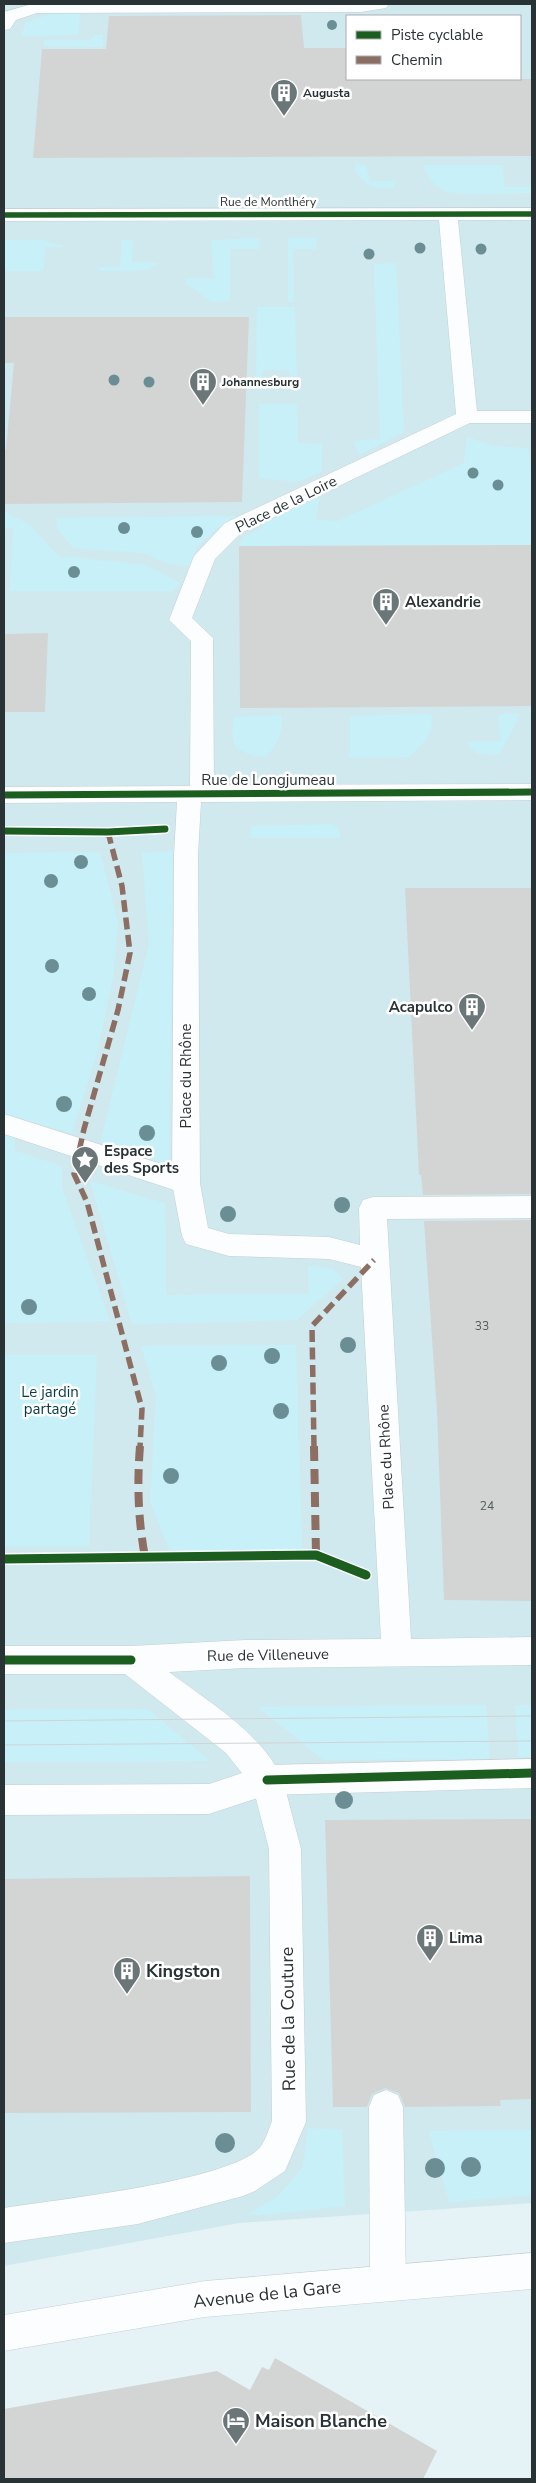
<svg xmlns="http://www.w3.org/2000/svg" width="536" height="2483" font-family="'Nunito Sans',sans-serif">
  <style>
    .built { fill: #d0e9ef; fill-rule: evenodd }
    .green { fill: #c7f0f9 }
    .building { fill: #d3d5d4 }
    .lines { fill: none; stroke-linecap: round; stroke-linejoin: round }
    .lane-casing { stroke: #c5cfd2; stroke-width: 1 }
    .street-casing { stroke: #c5cfd2; stroke-width: 1 }
    .secondary-casing { stroke: #c5cfd2; stroke-width: 1 }
    .lane { fill: #fbfdfe; fill-rule: evenodd }
    .street { fill: #fbfdfe; fill-rule: evenodd }
    .secondary { fill: #fbfdfe; fill-rule: evenodd }
    .tram { stroke: #d0d4d5; stroke-width: 1 }
    .quiet-far1 { stroke: #8d6e63; stroke-width: 5.5; stroke-dasharray: 12 5.5; stroke-linecap: butt }
    .quiet { stroke: #8d6e63; stroke-width: 8; stroke-dasharray: 15 8; stroke-linecap: butt }
    .cycleway-far2-casing { stroke: #fff; stroke-width: 8 }
    .cycleway-far1-casing { stroke: #fff; stroke-width: 10 }
    .cycleway-casing { stroke: #fff; stroke-width: 12 }
    .cycleway-far2 { stroke: #1b5e20; stroke-width: 5.5 }
    .cycleway-far1 { stroke: #1b5e20; stroke-width: 7 }
    .cycleway { stroke: #1b5e20; stroke-width: 9 }
    .tree { fill: #6b8e95 }
    .labels { text-anchor: middle; dominant-baseline: central; stroke-width: 5; stroke-linejoin: round; paint-order: stroke }
    .far-poi-label { font-size: 12px; font-weight: bold; fill: #293336; stroke: #fff; text-anchor: start }
    .far-street-label { font-size: 12px; fill: #293336; stroke: #fff }
    .number-label { font-size: 12px; fill: #545c5e }
    .street-label { font-size: 15px; fill: #293336; stroke: #fff }
    .poi-label { font-size: 15px; font-weight: bold; fill: #293336; stroke: #fff; text-anchor: start }
    .park-label { font-size: 15px; fill: #073b45; stroke: #fff }
    .near-poi-label { font-size: 18px; font-weight: bold; fill: #293336; stroke: #fff; text-anchor: start }
    .near-street-label { font-size: 18px; fill: #293336; stroke: #fff }
  </style>
  <rect width="100%" height="100%" fill="#e5f3f6"/>
  <path class="built" d="M4,4H532V2203L239,2223L4,2266ZM347,16H520V79H347Z"/>
  <g class="green">
    <path d="M50,14H80L78,35L21,36L26,22Z"/>
    <path d="M93,35H103V47L44,46V40H91Z"/>
    <path d="M355,164L366,165L370,181H396L393,188C374,190 366,186 355,171Z"/>
    <path d="M424,165H503L504,187H531L532,193C508,193 472,196 449,192C437,189 425,176 424,165Z"/>
    <path d="M259,238V249H230V301L212,302L185,283L186,278L214,279L211,240Z"/>
    <path d="M288,238H317L316,249H293L294,302H288Z"/>
    <path d="M4,240H43L66,247H46L43,271H4Z"/>
    <path d="M122,240H133L132,262L158,263L151,268L144,270L101,271L96,267H120Z"/>
    <path d="M396,263L404,432L359,455L354,441L380,439L374,264Z"/>
    <path d="M257,307H295L297,387H291L289,370H263L260,386H256Z"/>
    <path d="M259,404H297L298,443L323,444L321,472L297,482L259,478Z"/>
    <path d="M467,437L492,446L528,448L532,479V545L239,546L243,537L263,528L262,521L319,495L316,520L338,521L464,463Z"/>
    <path d="M4,511L30,525L59,556L146,565L180,583L173,591H10L13,529L4,528Z"/>
    <path d="M237,516L217,529L196,548L190,566L165,563L143,553L73,548L57,528V518Z"/>
    <path d="M517,713L518,719L499,755L477,753L469,748V742L501,741L498,716L500,714Z"/>
    <path d="M431,714C435,734 423,744 409,757L349,758L350,716Z"/>
    <path d="M281,715C283,734 278,742 266,757L253,756L235,747L232,733L234,717Z"/>
    <path d="M332,824L339,829L341,838H249L252,826Z"/>
    <path d="M173,851L169,1165L100,1143L149,944L142,853Z"/>
    <path d="M100,852L118,922L114,973L97,1053L72,1134L16,1117L14,1150L62,1166V1188L110,1321L4,1323V853Z"/>
    <path d="M90,1181L165,1203L166,1295L309,1294L308,1265L333,1269L343,1279L297,1320L132,1324Z"/>
    <path d="M296,1345L302,1550L170,1552L150,1502L156,1395L141,1346Z"/>
    <path d="M4,1355H97L89,1546H4Z"/>
    <path d="M486,1705L490,1759L323,1760L258,1707Z"/>
    <path d="M515,1705H532V1757H518Z"/>
    <path d="M148,1709L210,1761L4,1762V1710Z"/>
    <path d="M308,2128L342,2130L345,2206L262,2215L249,2214L278,2196L303,2167Z"/>
    <path d="M532,2130V2195L449,2202L429,2131Z"/>
  </g>
  <g class="building">
    <path d="M301,15L304,48H347V79H532V156L33,158L42,49H106L109,16Z"/>
    <path d="M4,317H249L242,502L4,504V449H6L14,363H4Z"/>
    <path d="M532,545V706L240,708L239,546Z"/>
    <path d="M48,633L45,712H4V634Z"/>
    <path d="M405,888H532V1194L423,1195L421,1175H419Z"/>
    <path d="M532,1220V1601L444,1600L437,1412L424,1221Z"/>
    <path d="M532,1819V2099L500,2100L501,2106L405,2107L399,2093L385,2088L372,2094L367,2107H333L325,1820Z"/>
    <path d="M250,1876L251,2112L4,2113V1879Z"/>
    <path d="M275,2358L437,2451L423,2479H4V2409L217,2371L250,2390L262,2367L269,2370Z"/>
  </g>
  <g class="lines">
    <defs>
      <g id="lane">
        <path d="M4,1114L196,1175L200,1183L196,1191L186,1194L4,1134Z"/>
        <path d="M532,1759V1788L267,1795L209,1814L4,1815V1785L209,1784L267,1765Z"/>
        <path d="M386,2090L398,2095L403,2107L406,2282L401,2295L388,2300L375,2295L370,2282L369,2107L374,2095Z"/>
      </g>
      <g id="street">
        <path d="M32,4H389L386,8L361,12L37,13L16,20L10,29L4,30V12Z"/>
        <path d="M532,208V220H458L477,411H532V423H470L241,533L215,559L192,618L213,638L214,785L532,784V800L201,802L198,855L200,1183L208,1228L229,1234L329,1237L360,1245L359,1208L363,1200L373,1197L532,1196V1218L387,1219L411,1639L532,1637V1665L245,1668L169,1672C209,1702 262,1733 283,1780L301,1849L306,2122L285,2171L255,2191L243,2196L138,2224L4,2243V2208C51,2200 236,2181 261,2146C266,2139 269,2129 272,2121L269,1849L253,1787L226,1753L125,1674H4V1646H131L245,1640L381,1639L361,1267L329,1259L229,1256L186,1244L182,1236L172,1183L174,855L177,802L4,803V787L190,786L191,641L169,620L194,556L225,523L456,414L439,220L4,221V209Z"/>
      </g>
      <path id="secondary" d="M532,2253V2289L205,2317L4,2351V2315L205,2281Z"/>
    </defs>
    <use href="#lane" class="lane-casing"/>
    <use href="#street" class="street-casing"/>
    <use href="#secondary" class="secondary-casing"/>
    <use href="#lane" class="lane"/>
    <use href="#street" class="street"/>
    <use href="#secondary" class="secondary"/>
    <g class="tram">
      <path d="M4,1721L532,1716"/>
      <path d="M4,1745L532,1741"/>
    </g>
    <g class="quiet-far1">
      <path d="M108,832L122,886L130,953L118,1010L84,1129L74,1174L87,1202L142,1409L140,1447"/>
      <path d="M314,1447L312,1326L374,1260"/>
    </g>
    <g class="quiet">
      <path d="M140,1446C137,1484 138,1519 145,1557"/>
      <path d="M314,1446L316,1555"/>
    </g>
    <defs>
      <path id="cycleway-far2" d="M4,215L532,214"/>
      <g id="cycleway-far1">
        <path d="M4,795L532,792"/>
        <path d="M4,831L108,832L165,829"/>
      </g>
      <g id="cycleway">
        <path d="M4,1559L316,1555L366,1575"/>
        <path d="M4,1660H131"/>
        <path d="M267,1780L532,1773"/>
      </g>
    </defs>
    <use href="#cycleway-far2" class="cycleway-far2-casing"/>
    <use href="#cycleway-far1" class="cycleway-far1-casing"/>
    <use href="#cycleway" class="cycleway-casing"/>
    <use href="#cycleway-far2" class="cycleway-far2"/>
    <use href="#cycleway-far1" class="cycleway-far1"/>
    <use href="#cycleway" class="cycleway"/>
  </g>
  <g class="tree">
    <circle cx="332" cy="25" r="5"/>
    <circle cx="420" cy="248" r="5.5"/>
    <circle cx="481" cy="249" r="5.5"/>
    <circle cx="369" cy="254" r="5.5"/>
    <circle cx="114" cy="380" r="5.5"/>
    <circle cx="149" cy="382" r="5.5"/>
    <circle cx="473" cy="473" r="5.5"/>
    <circle cx="498" cy="485" r="5.5"/>
    <circle cx="124" cy="528" r="6"/>
    <circle cx="197" cy="532" r="6"/>
    <circle cx="74" cy="572" r="6"/>
    <circle cx="81" cy="862" r="7"/>
    <circle cx="51" cy="881" r="7"/>
    <circle cx="52" cy="966" r="7"/>
    <circle cx="89" cy="994" r="7"/>
    <circle cx="64" cy="1104" r="8"/>
    <circle cx="147" cy="1133" r="8"/>
    <circle cx="342" cy="1205" r="8"/>
    <circle cx="228" cy="1214" r="8"/>
    <circle cx="29" cy="1307" r="8"/>
    <circle cx="348" cy="1345" r="8"/>
    <circle cx="272" cy="1356" r="8"/>
    <circle cx="219" cy="1363" r="8"/>
    <circle cx="281" cy="1411" r="8"/>
    <circle cx="171" cy="1476" r="8"/>
    <circle cx="344" cy="1800" r="9"/>
    <circle cx="225" cy="2143" r="10"/>
    <circle cx="471" cy="2167" r="10"/>
    <circle cx="435" cy="2168" r="10"/>
  </g>
  <defs>
    <symbol id="building-pin" viewBox="-11 -11 22 30"><path d="M0 17L-7.5 6A9.5 9.5 0 1 1 7.5 6Z" fill="#6b7679" stroke="#fff"/><path d="M-4-6H4V6H1V3H-1V6H-4ZM-2.5-4.3h1.7v1.8h-1.7ZM.8-4.3h1.7v1.8H.8ZM-2.5-1h1.7V.8h-1.7ZM.8-1h1.7V.8H.8Z" fill="#fff"/></symbol>
    <symbol id="sight-pin" viewBox="-11 -11 22 30"><path d="M0 17L-7.5 6A9.5 9.5 0 1 1 7.5 6Z" fill="#6b7679" stroke="#fff"/><path d="M0-6L1.8-2.2L6-1.7L2.9 1.2L3.7 5.4L0 3.3L-3.7 5.4L-2.9 1.2L-6-1.7L-1.8-2.2Z" fill="#fff"/></symbol>
    <symbol id="hotel-pin" viewBox="-11 -11 22 30"><path d="M0 17L-7.5 6A9.5 9.5 0 1 1 7.5 6Z" fill="#6b7679" stroke="#fff"/><path d="M-6-4.5h1.5V1H6V5H4.5V3h-9V5H-6ZM-4 0a1.8 1.8 0 1 1 3.6 0ZM.5 0V-2.5h3Q6-2.5 6 0Z" fill="#fff"/></symbol>
  </defs>
  <g fill-rule="evenodd">
    <use href="#building-pin" x="268" y="77" width="32" height="43"/>
    <use href="#building-pin" x="187" y="366" width="32" height="43"/>
    <use href="#building-pin" x="370" y="586" width="32" height="43"/>
    <use href="#building-pin" x="456" y="991" width="32" height="43"/>
    <use href="#sight-pin" x="69" y="1144" width="32" height="43"/>
    <use href="#building-pin" x="414" y="1922" width="32" height="43"/>
    <use href="#building-pin" x="111" y="1955" width="32" height="43"/>
    <use href="#hotel-pin" x="220" y="2405" width="32" height="43"/>
  </g>
  <g class="labels">
    <g class="far-poi-label">
      <text x="303" y="93">Augusta</text>
      <text x="222" y="382">Johannesburg</text>
    </g>
    <g class="far-street-label">
      <text x="268" y="202">Rue de Montlhéry</text>
    </g>
    <g class="number-label">
      <text x="482" y="1326">33</text>
      <text x="487" y="1506">24</text>
    </g>
    <g class="street-label">
      <text transform="translate(286 504) rotate(-26)">Place de la Loire</text>
      <text x="268" y="780">Rue de Longjumeau</text>
      <text transform="translate(186 1076) rotate(-90)">Place du Rhône</text>
      <text transform="translate(386 1457) rotate(-93)">Place du Rhône</text>
      <text transform="translate(268 1655) rotate(-1)">Rue de Villeneuve</text>
    </g>
    <g class="poi-label">
      <text x="405" y="602">Alexandrie</text>
      <text x="453" y="1007" text-anchor="end">Acapulco</text>
      <text x="104" y="1151">Espace<tspan x="104" dy="17">des Sports</tspan></text>
      <text x="449" y="1938">Lima</text>
    </g>
    <g class="park-label">
      <text x="50" y="1392">Le jardin<tspan x="50" dy="17">partagé</tspan></text>
    </g>
    <g class="near-poi-label">
      <text x="146" y="1971">Kingston</text>
      <text x="255" y="2421">Maison Blanche</text>
    </g>
    <g class="near-street-label">
      <text transform="translate(288 2019) rotate(-91)">Rue de la Couture</text>
      <text transform="translate(267 2294) rotate(-6)">Avenue de la Gare</text>
    </g>
  </g>
  <rect width="536" height="2483" fill="none" stroke="#293336" stroke-width="10"/>
  <rect x="346" y="15" width="175" height="65" fill="#ffffff" stroke="#a9adaf"/>
  <rect x="356" y="31" width="25" height="8" fill="#1b5e20" stroke="#a9adaf"/>
  <text x="391" y="40" font-size="15" fill="#293336">Piste cyclable</text>
  <rect x="356" y="56" width="25" height="8" fill="#8d6e63" stroke="#a9adaf"/>
  <text x="391" y="65" font-size="15" fill="#293336">Chemin</text>
</svg>
